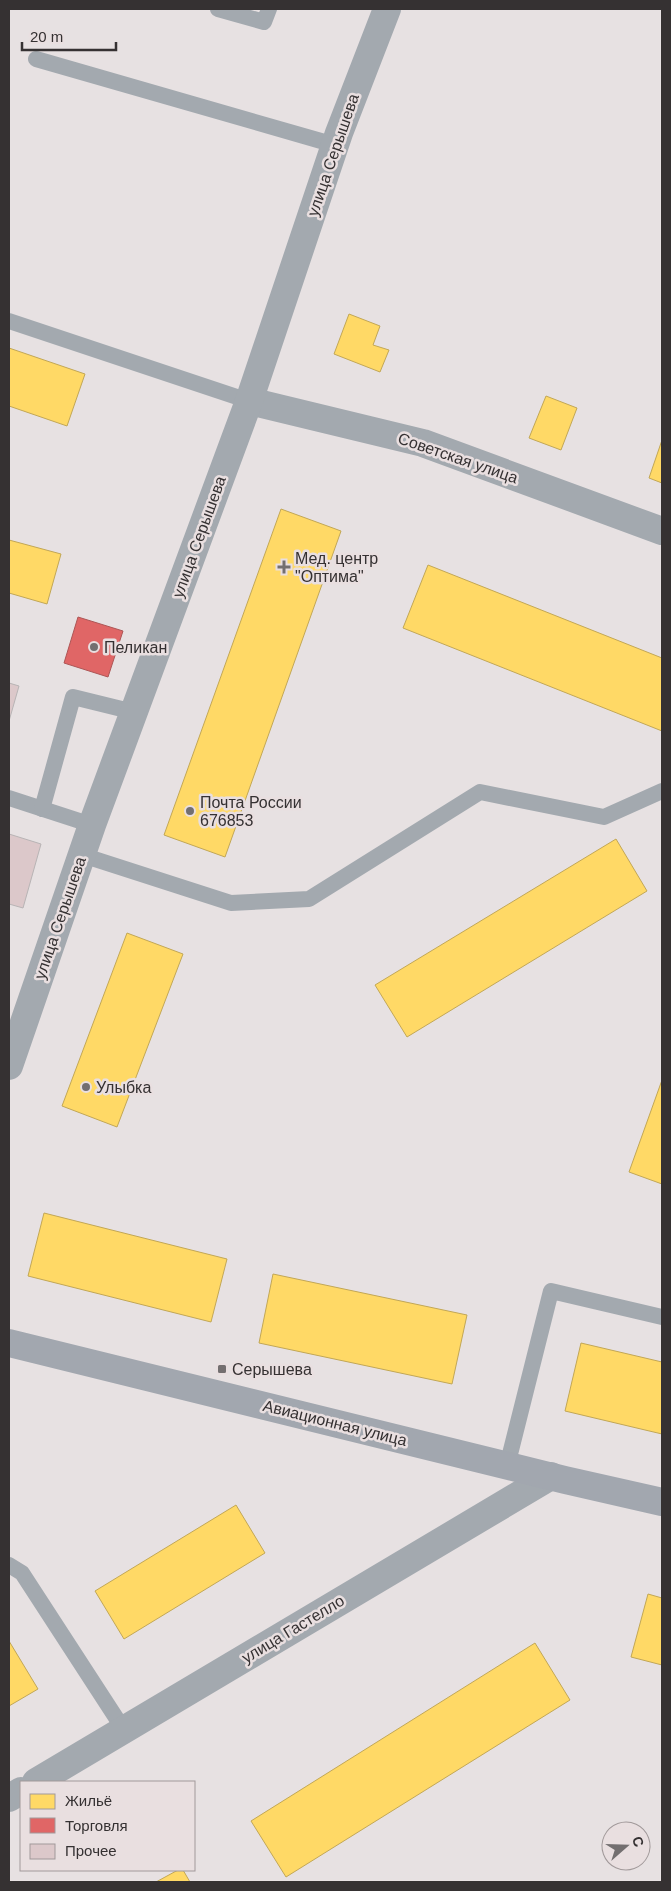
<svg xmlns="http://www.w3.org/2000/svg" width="671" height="1891" font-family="Helvetica,sans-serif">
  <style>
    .homes { fill: #ffd966; stroke: #c2a756 }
    .shops { fill: #e06666; stroke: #ad5656 }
    .building { fill: #dcc8ca; stroke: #b8b4b5 }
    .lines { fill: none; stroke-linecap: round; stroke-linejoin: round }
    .lane { stroke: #a3a9af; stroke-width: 16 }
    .street { stroke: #a3a9af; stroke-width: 28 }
    .secondary { stroke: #a2a7af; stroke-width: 28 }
    .poi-dot { fill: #736f70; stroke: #e9dfe0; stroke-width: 2 }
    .labels { text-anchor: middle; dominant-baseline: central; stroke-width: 5; stroke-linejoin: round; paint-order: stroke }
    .street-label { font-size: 16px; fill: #353132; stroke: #e9dfe0 }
    .poi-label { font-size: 16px; fill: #353132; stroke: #e9dfe0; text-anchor: start }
  </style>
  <rect width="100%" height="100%" fill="#e7e1e2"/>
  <g class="homes">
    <path d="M349,314L380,326L373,345L389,350L380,372L334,354Z"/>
    <path d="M9,348L85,374L67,426L9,406Z"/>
    <path d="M546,396L577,408L561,450L529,438Z"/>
    <path d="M662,440V483L649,478Z"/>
    <path d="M281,509L341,531L225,857L164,835Z"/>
    <path d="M9,540L61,554L47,604L9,593Z"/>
    <path d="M428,565L662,658V731L403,628Z"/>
    <path d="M616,839L647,891L407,1037L375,985Z"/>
    <path d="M127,933L183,954L117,1127L62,1106Z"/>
    <path d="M662,1080V1184L629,1172Z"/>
    <path d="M44,1213L227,1259L211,1322L28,1276Z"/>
    <path d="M273,1274L467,1315L452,1384L259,1343Z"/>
    <path d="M581,1343L662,1362V1434L565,1411Z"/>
    <path d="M236,1505L265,1553L124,1639L95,1591Z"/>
    <path d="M648,1594L662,1598V1665L631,1657Z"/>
    <path d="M9,1641L38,1689L9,1706Z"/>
    <path d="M535,1643L570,1700L286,1877L251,1821Z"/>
    <path d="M178,1870H183L190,1882H156Z"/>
  </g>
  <path class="shops" d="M78,617L123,631L108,677L64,663Z"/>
  <g class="building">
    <path d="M9,683L19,686L9,721Z"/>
    <path d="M9,834L41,844L23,908L9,904Z"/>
  </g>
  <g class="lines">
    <g class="lane">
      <path d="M218,9L264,22L269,9"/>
      <path d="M36,59L335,145"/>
      <path d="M9,321L249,401"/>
      <path d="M9,798L92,825"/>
      <path d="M42,809L73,697L134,712"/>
      <path d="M82,855L231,903L309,899L480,792L604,817L662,791"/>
      <path d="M507,1466L551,1291L662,1317"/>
      <path d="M9,1565L22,1573L124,1730"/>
    </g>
    <g class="street">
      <path d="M249,401L423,443L662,531"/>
      <path d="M9,1066L92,825L249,401L339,133L387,9"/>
      <path d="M36,1782L551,1476"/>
      <path d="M9,1798L21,1791"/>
    </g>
    <path class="secondary" d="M9,1343L565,1480L662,1502"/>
  </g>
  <g class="poi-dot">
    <path d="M281.5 559.5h5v5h5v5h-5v5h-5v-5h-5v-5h5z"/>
    <circle cx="94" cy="647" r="5"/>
    <circle cx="190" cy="811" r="5"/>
    <circle cx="86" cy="1087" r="5"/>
    <rect x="217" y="1364" width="10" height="10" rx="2.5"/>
  </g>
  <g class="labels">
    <g class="street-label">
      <text transform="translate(333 155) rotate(-71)">улица Серышева</text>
      <text transform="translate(458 458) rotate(19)">Советская улица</text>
      <text transform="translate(199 537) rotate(-70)">улица Серышева</text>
      <text transform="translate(60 918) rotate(-71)">улица Серышева</text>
      <text transform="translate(335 1423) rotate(14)">Авиационная улица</text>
      <text transform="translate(293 1629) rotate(-31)">улица Гастелло</text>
    </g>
    <g class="poi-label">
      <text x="295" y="558">Мед. центр<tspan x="295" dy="18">"Оптима"</tspan></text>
      <text x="104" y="647">Пеликан</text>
      <text x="200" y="802">Почта России<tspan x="200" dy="18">676853</tspan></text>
      <text x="96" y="1087">Улыбка</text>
      <text x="232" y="1369">Серышева</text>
    </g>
  </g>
  <rect width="671" height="1891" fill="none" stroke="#353132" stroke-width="20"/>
  <rect x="20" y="1781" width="175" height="90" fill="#e9dfe0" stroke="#a1999a"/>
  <rect x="30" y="1794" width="25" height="15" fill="#ffd966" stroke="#a1999a"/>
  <text x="65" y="1806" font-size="15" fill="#353132">Жильё</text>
  <rect x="30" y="1818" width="25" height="15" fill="#e06666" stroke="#a1999a"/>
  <text x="65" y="1831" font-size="15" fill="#353132">Торговля</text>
  <rect x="30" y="1844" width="25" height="15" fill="#dcc8ca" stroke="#a1999a"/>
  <text x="65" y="1856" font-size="15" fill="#353132">Прочее</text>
  <g transform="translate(626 1846) rotate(70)"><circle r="24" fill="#e9dfe0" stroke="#a1999a"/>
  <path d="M0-4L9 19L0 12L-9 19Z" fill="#736f70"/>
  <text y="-8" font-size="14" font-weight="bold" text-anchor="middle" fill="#353132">С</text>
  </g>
  <path d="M22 42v8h94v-8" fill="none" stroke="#353132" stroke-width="2.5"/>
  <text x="30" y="42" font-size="15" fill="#353132" stroke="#e9dfe0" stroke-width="4" paint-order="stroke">20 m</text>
</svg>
